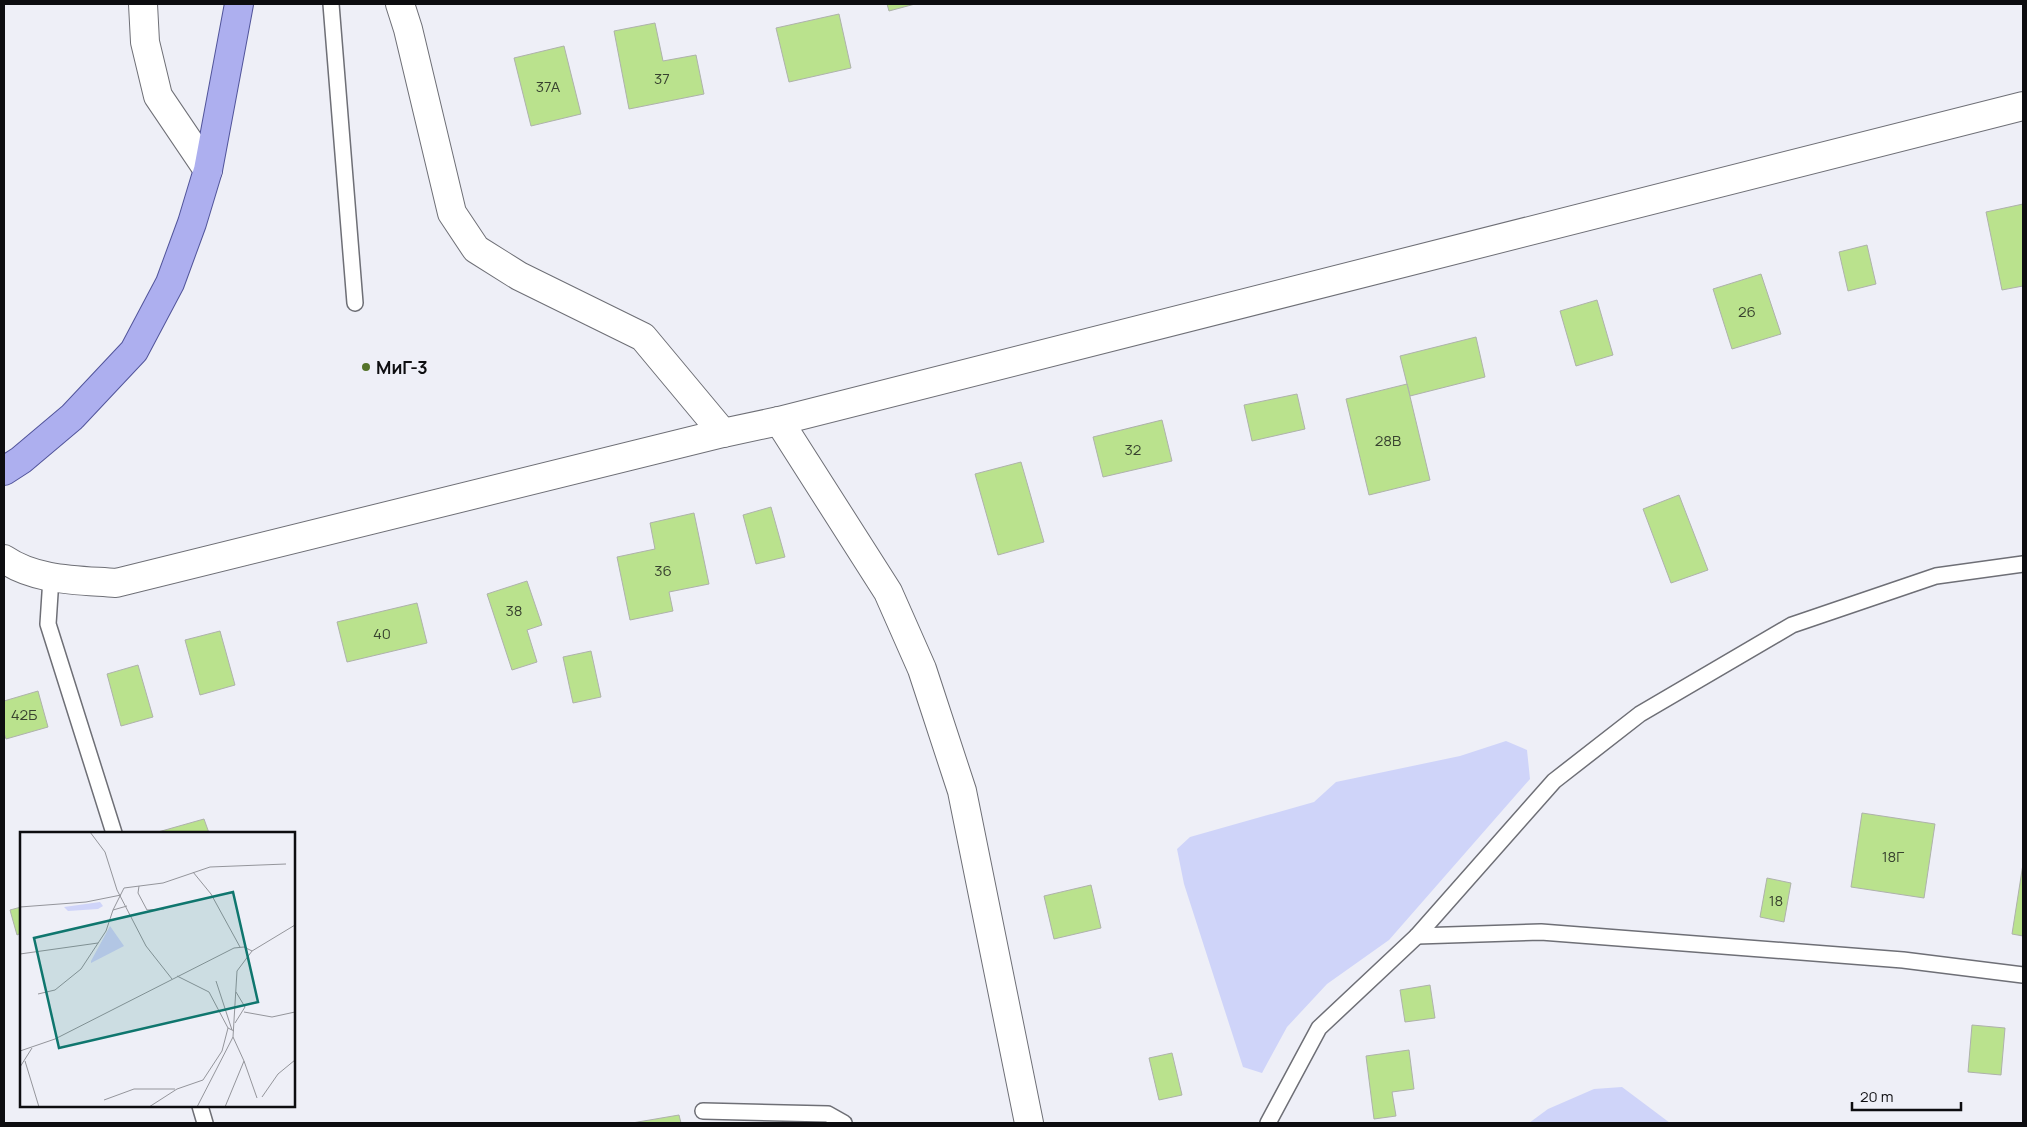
<svg xmlns="http://www.w3.org/2000/svg" width="2027" height="1127" font-family="Manrope,sans-serif">
  <style>
    .green { fill: #cfd4f9 }
    .building { fill: #bae28d; stroke: #aeb2ab }
    .lines { fill: none; stroke-linecap: round; stroke-linejoin: round }
    .lane-casing { stroke: #6e6f76; stroke-width: 18 }
    .street-casing { stroke: #6e6f76; stroke-width: 30 }
    .primary-casing { stroke: #51549a; stroke-width: 30 }
    .lane { stroke: #fff; stroke-width: 15 }
    .street { stroke: #fff; stroke-width: 28 }
    .primary { stroke: #adafef; stroke-width: 28 }
    .poi-dot { fill: #54732a; stroke: #eeeff7; stroke-width: 2 }
    .labels { text-anchor: middle; dominant-baseline: central; stroke-width: 4; stroke-linejoin: round; paint-order: stroke }
    .number-label { font-size: 15px; fill: #38422f }
    .poi-label { font-size: 18px; font-weight: bold; fill: #0d0d10; stroke: #eeeff7; text-anchor: start }
    .inset-road { fill: none; stroke: #94959b; stroke-width: 1 }
    .view { fill: #0f766e; fill-opacity: 0.15; stroke: #0f766e; stroke-width: 2.5 }
    .inset-edge { fill: none; stroke: #0d0d10; stroke-width: 2.5 }
  </style>
  <rect width="100%" height="100%" fill="#eeeff7"/>
  <g class="green">
    <path d="M1506,741L1527,750L1530,779L1389,940L1327,984L1287,1027L1262,1073L1243,1067L1184,884L1177,849L1190,837L1314,802L1336,782L1460,756Z"/>
    <path d="M1622,1087L1670,1123H1529L1548,1109L1594,1089Z"/>
  </g>
  <g class="building">
    <path d="M887,4H915L889,11Z"/>
    <path d="M839,14L851,68L789,82L776,28Z"/>
    <path d="M655,23L663,61L696,55L704,94L629,109L614,31Z"/>
    <path d="M564,46L581,114L531,126L514,58Z"/>
    <path d="M2023,204V286L2002,290L1986,212Z"/>
    <path d="M1867,245L1876,284L1848,291L1839,252Z"/>
    <path d="M1761,274L1781,334L1732,349L1713,289Z"/>
    <path d="M1597,300L1613,355L1576,366L1560,311Z"/>
    <path d="M1476,337L1485,377L1410,396L1400,356Z"/>
    <path d="M1407,384L1430,480L1369,495L1346,399Z"/>
    <path d="M1297,394L1305,429L1252,441L1244,405Z"/>
    <path d="M1162,420L1172,461L1103,477L1093,437Z"/>
    <path d="M1021,462L1044,542L998,555L975,474Z"/>
    <path d="M1679,495L1708,570L1671,583L1643,509Z"/>
    <path d="M771,507L785,557L756,564L743,515Z"/>
    <path d="M694,513L709,584L669,592L673,611L630,620L617,557L655,549L650,523Z"/>
    <path d="M527,581L542,625L527,630L537,662L512,670L487,594Z"/>
    <path d="M417,603L427,643L347,662L337,622Z"/>
    <path d="M220,631L235,685L200,695L185,640Z"/>
    <path d="M591,651L601,697L573,703L563,657Z"/>
    <path d="M138,665L153,717L121,726L107,674Z"/>
    <path d="M38,691L48,727L6,739L4,733V701Z"/>
    <path d="M1862,813L1935,824L1924,898L1851,887Z"/>
    <path d="M204,819L209,833H158V832Z"/>
    <path d="M2023,864V936L2012,934Z"/>
    <path d="M1767,878L1791,883L1784,922L1760,917Z"/>
    <path d="M1091,885L1101,928L1054,939L1044,896Z"/>
    <path d="M21,907V933L17,935L10,910Z"/>
    <path d="M1430,985L1435,1018L1405,1022L1400,990Z"/>
    <path d="M1972,1025L2005,1028L2001,1075L1968,1072Z"/>
    <path d="M1409,1050L1414,1089L1392,1092L1396,1116L1374,1119L1366,1056Z"/>
    <path d="M1172,1053L1182,1095L1159,1100L1149,1058Z"/>
    <path d="M679,1115L681,1123H632Z"/>
  </g>
  <g class="lines">
    <defs>
      <g id="lane">
        <path d="M331,4L355,303"/>
        <path d="M51,578L48,624L114,833"/>
        <path d="M1417,936L1541,932L1903,960L2023,975"/>
        <path d="M200,1106L205,1123"/>
        <path d="M703,1111L828,1114L844,1123"/>
        <path d="M1268,1123L1319,1028L1417,936L1554,781L1640,714L1792,625L1936,576L2023,564"/>
      </g>
      <g id="street">
        <path d="M143,4L145,42L158,96L208,170"/>
        <path d="M400,4L408,29L452,213L476,249L519,276L643,337L723,433"/>
        <path d="M779,421L888,592L922,669L962,791L1029,1123"/>
        <path d="M4,559C36,581 78,580 116,583L723,433L779,421L2023,106"/>
      </g>
      <path id="primary" d="M4,471L21,460L72,417L134,351L170,283L192,223L208,170L239,4"/>
    </defs>
    <use href="#lane" class="lane-casing"/>
    <use href="#street" class="street-casing"/>
    <use href="#primary" class="primary-casing"/>
    <use href="#lane" class="lane"/>
    <use href="#street" class="street"/>
    <use href="#primary" class="primary"/>
  </g>
  <circle class="poi-dot" cx="366" cy="367" r="5"/>
  <g class="labels">
    <g class="number-label">
      <text x="662" y="78">37</text>
      <text x="548" y="86">37А</text>
      <text x="1747" y="311">26</text>
      <text x="1388" y="440">28В</text>
      <text x="1133" y="449">32</text>
      <text x="663" y="570">36</text>
      <text x="514" y="610">38</text>
      <text x="382" y="633">40</text>
      <text x="24" y="714">42Б</text>
      <text x="1893" y="856">18Г</text>
      <text x="1776" y="900">18</text>
    </g>
    <g class="poi-label">
      <text x="376" y="367">МиГ-3</text>
    </g>
  </g>
  <g transform="translate(20 832)">
    <rect width="275" height="275" fill="#eeeff7"/>
    <path d="M80,70L83,74L78,77L48,79L44,75ZM90,94L104,114L71,131V129Z" fill="#cfd4f9"/>
    <path class="inset-road" d="M70,0L85,20L97,58L126,114L152,147M173,40L191,62L220,115M119,54L118,61L127,78L144,77M0,75L66,70L101,63M93,78L104,56L143,51L190,35L266,32M0,122L78,111M157,144L189,160L208,196M196,149L212,198M18,162L35,158L61,137L86,99L93,78L107,74M224,180L252,185L275,180M215,191L225,175L216,160M0,219L35,207L214,116L224,115L232,119M5,229L19,275M224,229L237,266M0,235L12,216M242,265L258,242L275,228M84,268L114,257H155M129,275L157,257L183,248L202,219L208,196L214,199M177,275L213,205L217,139L232,119L275,93M205,275L224,229L213,205"/>
    <path class="view" d="M213,60L238,170L39,216L14,106Z"/>
    <rect width="275" height="275" class="inset-edge"/>
  </g>
  <rect width="2027" height="1127" fill="none" stroke="#0d0d10" stroke-width="10"/>
  <path d="M1852 1102v8h109v-8" fill="none" stroke="#0d0d10" stroke-width="2.5"/>
  <text x="1860" y="1102" font-size="15" fill="#0d0d10" stroke="#eeeff7" stroke-width="4" paint-order="stroke">20 m</text>
</svg>
